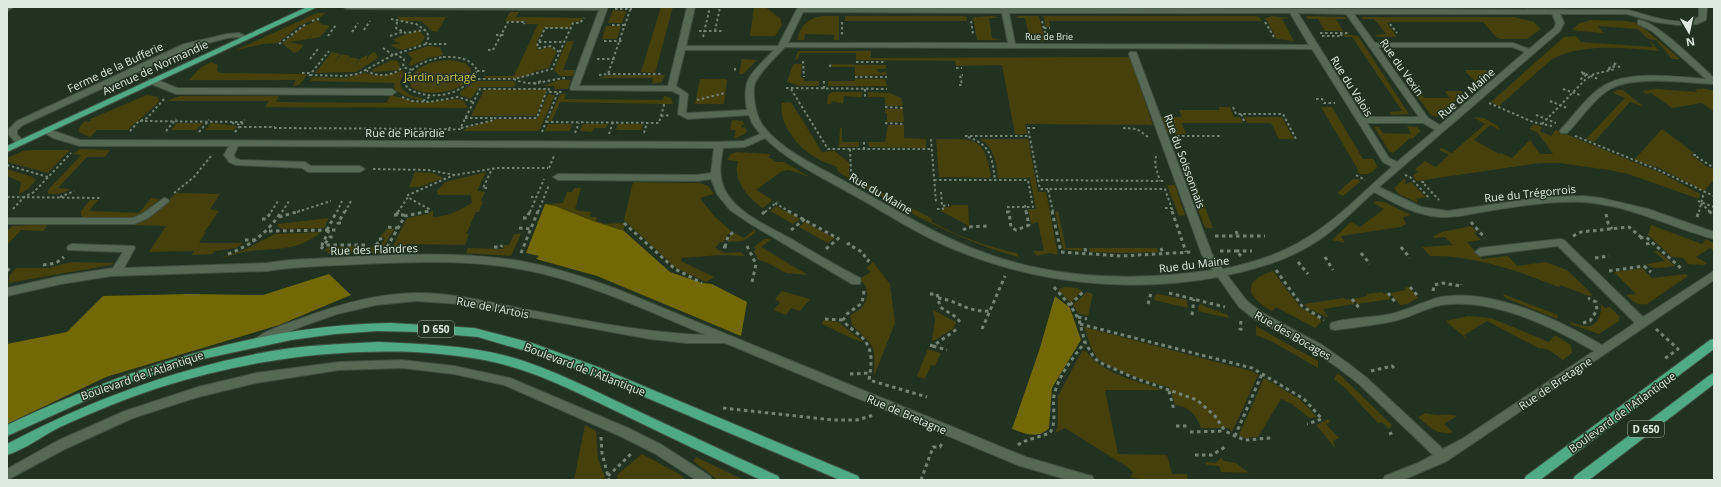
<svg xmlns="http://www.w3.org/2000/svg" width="1721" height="487" font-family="'Open Sans',sans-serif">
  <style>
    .green { fill: #46400d }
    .forest { fill: #736902 }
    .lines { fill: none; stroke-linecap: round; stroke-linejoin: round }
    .minor-casing { stroke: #415041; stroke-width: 2 }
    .major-casing { stroke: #415041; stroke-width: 2 }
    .path-far1 { stroke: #758374; stroke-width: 2; stroke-dasharray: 2.5 2.5; stroke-linecap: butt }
    .path { stroke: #758374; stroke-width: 3; stroke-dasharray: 3.5 3.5; stroke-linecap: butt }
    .minor { fill: #566955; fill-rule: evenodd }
    .major { fill: #4eab83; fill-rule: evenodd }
    .labels { text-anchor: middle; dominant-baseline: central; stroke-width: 3; stroke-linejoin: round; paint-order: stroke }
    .far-street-label { font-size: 9px; fill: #dfeadf; stroke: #213220 }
    .shield { fill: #213220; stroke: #a6b3a6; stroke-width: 1 }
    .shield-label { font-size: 10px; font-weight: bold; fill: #dfeadf }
    .street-label { font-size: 11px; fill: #dfeadf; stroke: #213220 }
    .park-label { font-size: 11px; fill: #d0c24d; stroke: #213220 }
  </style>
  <rect width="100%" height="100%" fill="#213220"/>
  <g class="green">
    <path d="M661,7H673L655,73L641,72Z"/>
    <path d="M754,7H765L780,18L782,25L775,36H750Z"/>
    <path d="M613,10L626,11L622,23H608Z"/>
    <path d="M510,12H519L516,17L583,18L579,22H572L570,28H544L537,41V50L550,47L557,51L549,68C536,69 529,76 517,78C507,79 495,78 485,78L484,76H514L538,24H526L527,22L505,21Z"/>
    <path d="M317,13H326L319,18L299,26L278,43L263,44L236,50Z"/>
    <path d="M822,16H839V40H834V35L805,34L804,40H797C800,26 808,18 822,16Z"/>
    <path d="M845,16H964L967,17V21H845Z"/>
    <path d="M994,16L998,18H989L992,38L1002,40H977L973,17Z"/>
    <path d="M1018,16H1039L1045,41L1020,39H1030L1025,18H1015Z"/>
    <path d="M1043,16H1255L1259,17L1262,21H1049L1050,27H1046Z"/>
    <path d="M1272,16L1290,18L1282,19L1294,41L1277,39L1265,18Z"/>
    <path d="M1306,16L1345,17L1346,19H1336L1343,31H1325L1318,19H1308Z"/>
    <path d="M397,17H446L437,32L432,31L421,21H401Z"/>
    <path d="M1362,17H1514L1534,22L1541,29L1527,39H1501L1496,37L1483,22H1391L1387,23L1397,37H1377L1375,35L1386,34L1374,19H1363Z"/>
    <path d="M318,20L321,24L330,26L320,37L309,39L313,33L308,39L290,42L304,45L298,52L294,53L283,44L284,42L303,27Z"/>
    <path d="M1592,20L1625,21L1638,23L1680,59H1672L1656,40L1648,39L1638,29L1598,26L1604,33L1578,31L1572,29L1580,23Z"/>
    <path d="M606,26H621L617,39H602Z"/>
    <path d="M417,31L422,33L425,37L421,44L402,50L390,45L401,43L396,42L393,39Z"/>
    <path d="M1343,34L1358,36L1409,114L1391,115L1390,112L1402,111L1352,37H1345Z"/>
    <path d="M1576,36L1581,42L1653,47L1650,41L1659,51C1623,48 1585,43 1552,59L1499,106L1491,102L1564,37Z"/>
    <path d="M567,41H574L563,70H575L573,76H560L554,70Z"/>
    <path d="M428,46L440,47L443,55L428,58L411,66L409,65L412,58L407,53Z"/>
    <path d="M798,51H871V58L1130,57L1153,125L1025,124L1027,134H1015L1002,65L956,66L955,61L856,60V53H800L797,60L795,59Z"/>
    <path d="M332,52L340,54L334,63L341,54L350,56L343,66L350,57L359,59L353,69L360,59L367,55V60L369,55L375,52L378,58L356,72L315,73Z"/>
    <path d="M742,59L757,60L743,74H739Z"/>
    <path d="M392,60L398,61L400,67L399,70L372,72L373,69Z"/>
    <path d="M452,60L465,63L471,69C473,92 425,99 411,87L410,78C418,64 437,60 452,60Z"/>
    <path d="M211,62L218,65L217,71L222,73L307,74C303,80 301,86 293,86L296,80H189L200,68Z"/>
    <path d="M793,64H802L801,78H804V81H819V86H800L787,82Z"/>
    <path d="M832,64L886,65V69H877V71L881,73L886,71L887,75L855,76V67H832Z"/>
    <path d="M1466,70H1486L1490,72L1479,81H1475L1465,71Z"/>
    <path d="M401,71L405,72L400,82L402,89L412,96L423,98L422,101L405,96L395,90L394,83L310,81L312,77L346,78L364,73L382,76Z"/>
    <path d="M611,75H665L662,82L652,84L653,78H598Z"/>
    <path d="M700,79H727L724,104H695Z"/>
    <path d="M855,79H885L887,86H828V81H855Z"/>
    <path d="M559,80H571L568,89H554L555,86H543Z"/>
    <path d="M475,81H513L516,83L514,87H479L471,99L460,95V92Z"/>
    <path d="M1702,88L1714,91V112L1702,103L1672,108L1651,93L1646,94L1642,91L1656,89L1697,92L1695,89H1703Z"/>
    <path d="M484,90H547L536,116H471Z"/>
    <path d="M1617,90H1623L1644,107L1630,102L1594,142L1586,139L1625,98L1613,93Z"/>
    <path d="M1416,91L1420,92L1424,98H1450L1445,91H1462L1465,94L1436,117L1431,115L1415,93Z"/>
    <path d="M832,92H862V97L844,96L843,104L833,101L831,104H827L828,95Z"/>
    <path d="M868,92L890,93L901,98L903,106H885V97H868Z"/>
    <path d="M548,94L555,95L539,131H463L466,128L498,119H537Z"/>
    <path d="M562,94H566L564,99L663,100L664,96L671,98L673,104H661L560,102L552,121H548L559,96Z"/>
    <path d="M147,95L158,97L159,101C150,113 138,119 128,130H97L90,137L79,132L80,126L85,121L87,122L91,121L90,119Z"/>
    <path d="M391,95L420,103L458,99L464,101L468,108L265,107L269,101H167L179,96H279L276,102L386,103Z"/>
    <path d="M791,102L822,152L834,151L849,162V175L931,218L932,222C958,236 987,247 1017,253L1019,257C953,240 897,205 838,172L837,167C831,164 825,163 820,160C802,152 777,124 782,103Z"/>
    <path d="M1219,107H1230L1234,117H1240L1243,123H1182L1186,134H1167L1161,117H1182L1179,110H1219Z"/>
    <path d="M1321,107H1332L1363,159H1374L1377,167C1372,174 1365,176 1358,173L1357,168Z"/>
    <path d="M885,109H903L904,122H887V113H885Z"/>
    <path d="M1244,117H1282L1294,139H1279L1271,123H1247Z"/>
    <path d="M1473,117L1484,118L1498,126L1500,130L1490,125L1474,140L1499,154L1501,153L1512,158L1530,140L1540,154H1553L1537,132L1529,129L1534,124L1542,127L1540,131L1551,136L1556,130L1663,174L1700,194L1699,199L1628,174L1609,170L1559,163H1540L1417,181L1413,176L1418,171L1414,170L1425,161L1436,167L1449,155L1439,150L1441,148L1452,153L1485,124Z"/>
    <path d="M732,120L742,121L744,124L741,126L742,128L745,127L747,131L744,135L734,138L736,130H730Z"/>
    <path d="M177,123H203L196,130H171Z"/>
    <path d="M211,123L237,126L234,130H205Z"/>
    <path d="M548,124H572L570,131H545Z"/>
    <path d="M583,124H608L606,128H594L592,132L580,131Z"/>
    <path d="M618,124H643L641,130H616Z"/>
    <path d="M888,125H904V138L926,139V148L869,147L868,142H885Z"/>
    <path d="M1407,126L1417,127L1421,131L1412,139L1410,138L1393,153L1390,152L1374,127H1379L1383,133L1411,134Z"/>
    <path d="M840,128H842V142H859V147H839Z"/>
    <path d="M1662,129L1694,153L1690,154L1706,166L1714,169V180L1704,191L1659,168L1634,160Z"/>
    <path d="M936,139C975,139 985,135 991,178L939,177Z"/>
    <path d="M980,139H1028L1038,192H1046L1058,255L1050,253L1037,256L1033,251H1044L1038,222L1031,224L1028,209H1036L1030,178H998C996,161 995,149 980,139Z"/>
    <path d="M80,149L110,150L105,157H87L58,188L70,189C64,194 56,194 48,194V190L81,155L73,154Z"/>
    <path d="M35,150H70L48,173L7,162V158L23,151Z"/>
    <path d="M737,152L768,154L771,155L768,157L777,162H784L810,177L789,170L782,171L756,190L773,200L763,208C748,199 732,179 738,161L727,160L731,154Z"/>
    <path d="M1180,153L1187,173H1192L1213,228H1205L1179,158Z"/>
    <path d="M7,169L33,177L36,180L28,189L19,194L21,182L7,176Z"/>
    <path d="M415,172L433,173L444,178L419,187H409Z"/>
    <path d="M486,172L477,191L485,192L481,201L483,202L479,212H476L466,234H469L465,245L406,244L404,247L392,248L407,218L428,214L433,210V217C447,217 460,210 472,203L471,195H438L437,191L445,182Z"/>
    <path d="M1353,179H1358L1360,182L1343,196L1337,193Z"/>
    <path d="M1404,179L1406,181L1404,183L1406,184L1411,182L1426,197L1416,199L1418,203L1399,194L1394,188Z"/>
    <path d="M633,182L700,183L708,186L714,194L700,198L714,216L732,232L726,236L724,242H720L715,248L725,253L741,252L745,256L720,255L682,258L681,261L714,277L706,282L676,268L624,220Z"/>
    <path d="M1167,185H1175L1185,215L1179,216Z"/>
    <path d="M574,188H581L575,209L580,211L591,212L590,217H597L596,221L604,224L624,223V231L593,221L555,206L545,204L563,203L567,192H572Z"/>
    <path d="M177,193L220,194L210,209L219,211L204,232H206L199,243H243L236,248L215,251L212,254L192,255L194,251L149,252L166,226L131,225L142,221Z"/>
    <path d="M151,198L160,199L141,215L135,217L82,218L81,211L90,200H98L89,211L139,213Z"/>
    <path d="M1376,201L1384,202L1411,215L1403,217L1406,224L1401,227L1341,236L1345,243L1332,240L1351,222L1360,227L1384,209L1374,203Z"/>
    <path d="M951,205H968L969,226L943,212L941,210L944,209V207H951Z"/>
    <path d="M776,206L800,219L793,224L770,211Z"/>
    <path d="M1058,211L1066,248H1082V251L1063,249L1055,212Z"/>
    <path d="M329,218L324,228L282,229L278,226V224Z"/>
    <path d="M805,222L834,238L828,243L799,227Z"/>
    <path d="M47,224L44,231L21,230L7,245V231L12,226Z"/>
    <path d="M1651,225L1702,244L1706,239L1714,243V250L1710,248L1696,257L1707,263L1704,265L1688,264L1683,258L1672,257L1648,235Z"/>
    <path d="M1471,226L1477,232L1474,233L1481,240L1467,242L1482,259L1508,256L1517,266L1546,262L1567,270L1593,295L1589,296L1560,285L1559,287C1518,271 1475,255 1430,256L1422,247L1453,245L1445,237L1434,238V236L1442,232Z"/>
    <path d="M387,229H394L380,253H328V251H324L329,247H380L385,238L380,237Z"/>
    <path d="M755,229V233L743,241L728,242L729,237L735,233L744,238Z"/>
    <path d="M321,232C299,251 277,248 251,251C241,252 231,256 221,258L244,250L275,234Z"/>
    <path d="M514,234H521L511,256L466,253L468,248L503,249L504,245H509Z"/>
    <path d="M764,239H771L761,247L808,275L786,273L766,262L758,260L754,251L756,249L754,247Z"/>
    <path d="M1089,248H1157L1159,252L1121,253L1090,252Z"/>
    <path d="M1654,251H1658L1675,266C1664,267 1654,271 1646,264L1665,261Z"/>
    <path d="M71,262L114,263L111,265L8,283L10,275L16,268H49Z"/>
    <path d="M873,262L890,284L895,323L874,376C876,344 874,346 852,325L850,316C853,312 858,312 861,308C870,300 869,286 859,279L871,272L866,268Z"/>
    <path d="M1642,268L1652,278L1686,274L1688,276L1647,304C1638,306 1632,301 1626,295L1636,294L1614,272Z"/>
    <path d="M1273,271L1300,307L1320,319L1321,322L1315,328L1276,307L1272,311C1246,296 1241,281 1273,271Z"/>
    <path d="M1064,287L1077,288L1082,291L1071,303L1058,290Z"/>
    <path d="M1409,287L1418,298L1407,304L1400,305L1390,293L1406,290L1404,288Z"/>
    <path d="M782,291L810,299L800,311L791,308L786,315L774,310L780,302L775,299Z"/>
    <path d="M1087,292L1093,294L1088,316L1079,314L1073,305Z"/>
    <path d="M1382,292L1384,294L1387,293L1391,299L1357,304L1353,299L1368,296L1366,294Z"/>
    <path d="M1158,294L1187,300L1188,308L1154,300L1155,295Z"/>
    <path d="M1503,294L1558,315L1557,319L1505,298Z"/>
    <path d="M1344,298L1346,300L1350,299L1355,304L1323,309L1329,318L1309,309L1304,304Z"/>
    <path d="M1202,304L1204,306L1228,315V318L1198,311L1199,305Z"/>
    <path d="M1601,304L1605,308L1610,307L1619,316V321L1599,334L1570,324L1571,322C1576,324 1585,327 1590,326C1599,324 1602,311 1601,304Z"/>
    <path d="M933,310L956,322L954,328L934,341L932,340L935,320Z"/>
    <path d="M1468,316L1491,318L1549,342L1555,335L1571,345L1572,353L1563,360L1549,350L1542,348L1540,349L1487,321L1464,335L1469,341L1446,321Z"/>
    <path d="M824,320L838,322L864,342L853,339L822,324Z"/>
    <path d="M1256,326L1318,361V368L1273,342L1256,335Z"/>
    <path d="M1084,327L1251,371L1258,375L1232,432L1229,428H1201C1196,415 1190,407 1175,405L1170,388C1151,382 1116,372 1100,360C1091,353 1088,337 1084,327Z"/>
    <path d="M928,349L941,353L935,366L931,365L925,379L917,376Z"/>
    <path d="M1082,351H1086C1102,374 1137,381 1163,390H1105L1118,454L1167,455L1172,474H1187L1188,480H1144L1130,477L1133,473L1129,468L1065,428L1055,433L1058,425V396Z"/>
    <path d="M1338,373L1392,425L1389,429L1382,422L1378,423L1344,387L1334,379Z"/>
    <path d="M1264,378L1301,400L1317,417L1310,418L1292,404L1281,399L1258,437L1245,438L1239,435Z"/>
    <path d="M1426,413C1437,417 1447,413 1457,416L1444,424L1453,432C1438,436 1429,427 1418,417Z"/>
    <path d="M1328,419L1330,422L1326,424L1339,438L1333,441L1335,448L1316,425Z"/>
    <path d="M585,425L596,431L598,459L606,480H574Z"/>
    <path d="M642,454L679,474L686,480H618L617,475Z"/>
    <path d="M696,457L744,480H718L693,461Z"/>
    <path d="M1221,458L1224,461L1236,463L1249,473L1221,472L1219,466L1207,465L1206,462L1215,463Z"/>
  </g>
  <g class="forest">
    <path d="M545,204L555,206L593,221L624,231L670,272L702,283L712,284L747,302L741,336L597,276L536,259L539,256L526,253Z"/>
    <path d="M329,274L351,295L279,325L106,377L7,424V344L67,332L103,296L189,294L263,295Z"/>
    <path d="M1055,296L1070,308L1081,340L1052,388L1049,428C1038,440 1024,433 1012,429L1039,351Z"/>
  </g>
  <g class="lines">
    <defs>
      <g id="minor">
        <path d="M7,7H14L7,11Z"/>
        <path d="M343,7H608L579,86H668L687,7H695L686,46H778L798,7L1628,10C1649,15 1678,28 1699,17V7H1707L1706,20L1697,24L1678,25L1655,22L1627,14H1560L1564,23L1560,31L1379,187L1421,207L1448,211L1544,197L1583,196L1601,198L1648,209L1714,232V239C1670,227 1629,205 1583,202C1551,201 1518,206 1487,211C1471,214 1455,218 1439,217C1415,215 1394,203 1374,192C1358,206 1343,222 1326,235C1297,257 1262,268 1227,275L1247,301L1261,312L1322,345L1349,364L1367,378L1443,449L1462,439L1594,351C1551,326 1492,297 1441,305C1426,308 1413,316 1398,320C1378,325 1356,327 1335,330L1331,329L1330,326L1331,323C1350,317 1372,318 1391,314C1408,310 1424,301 1441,297C1492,288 1559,320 1602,345L1635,323L1558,246L1480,256L1475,252L1480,248L1560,239L1564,240L1643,317L1714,271V280L1447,461L1403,480H1383L1385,476L1418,463L1433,455L1359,384L1341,370L1314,351L1253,318L1239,307L1218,277C1126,294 1030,283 944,245C914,232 886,213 857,197C827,180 789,162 765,138L745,147L723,148C720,164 718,177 726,192C738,214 772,228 793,240C815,253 837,266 860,278L861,281L860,284H852L749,223L730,210L717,194L711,179L697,181L558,180L553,177L558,174L697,175L711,173L714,148L238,146L234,155L235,158L240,160L305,162L311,166H360L365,169L360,172H308L302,168L236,165L229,162L224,155L229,146H80L53,138L41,131L45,128L80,140L719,142L744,141L760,134L752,123L749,115L688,119L678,114L680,95L672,91L571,90L570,88L599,10L347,9ZM803,12L1002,13L1008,43H788ZM1009,13H1290L1309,45L1015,44ZM1298,13L1346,14L1419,117H1363ZM1354,14H1552L1556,23L1554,28L1529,49L1513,43H1375ZM785,47L1312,49L1383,162L1392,167C1365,190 1338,219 1308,237C1282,254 1253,263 1223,269L1212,254L1137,54L1136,52H1130L1129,54L1202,255L1213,270C1153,279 1092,280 1033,267C960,251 910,218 846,182C819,167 784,152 764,127C756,117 753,100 754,87C755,76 777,56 785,47ZM1378,47H1512L1525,52L1440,125L1428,118ZM685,50H774C753,73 741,76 747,110L689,113H686L688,94L676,86ZM1367,123H1423L1435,130L1397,162L1389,158Z"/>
        <path d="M1638,20C1653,18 1701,66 1714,78V84C1687,83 1634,75 1610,89C1593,99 1581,119 1567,133H1561L1560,131L1561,129C1575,115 1587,95 1605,85C1631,70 1676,77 1706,79L1652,31L1638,24Z"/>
        <path d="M239,33L250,38L246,40L238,37L227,38L190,48L23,125L17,130V134L24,142L23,144H17L9,135V129L17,121L184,44L227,34Z"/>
        <path d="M149,79H155L177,88L392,89L396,92L392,95L176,94L149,83Z"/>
        <path d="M164,198L167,199L169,201L167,203L148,218L134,224H7V218H133L142,214Z"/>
        <path d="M72,244L134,246L135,248L124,268L267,263L289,260C365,257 444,249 520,261C554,267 587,278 619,290L1026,457L1088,475L1092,476L1094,480H1069L1020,466L725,343H687L650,339L459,304L416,301L376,305L337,314L303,326L262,343L258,342L256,339C261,332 291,322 300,319C337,305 378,293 418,293C456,293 492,303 529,310C587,321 646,333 706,335C653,313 600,288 544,274C485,259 422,261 361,264C329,266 298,266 267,271L111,276L61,284L7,296V288L61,276L113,268L123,252L68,250L67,248L68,246Z"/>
        <path d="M402,360L454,366L510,378L628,428L662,445L710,476L712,480H696L654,453L620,436L504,385L454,374L402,368L339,370L256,383L198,397L133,418L65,449L7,480V469L57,441L125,411L198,387L256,373L339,362Z"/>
      </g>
      <g id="major">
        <path d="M307,7H317L7,152V146Z"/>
        <path d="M391,323L474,328L532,343L598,367L858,476L860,480H840L612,383L546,357L478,337L419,332L377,331L335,334L291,340L207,358L130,382L91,398L7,436V425C128,368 256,325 391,323Z"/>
        <path d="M1714,339V349L1540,480H1524L1526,476L1710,340Z"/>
        <path d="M378,342C422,344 465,345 507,356C550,368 588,388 627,406C678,430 728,453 778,476L780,480H761C714,458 667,436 620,413C584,396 548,377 509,366C479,357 446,354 414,352C328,349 243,361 161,387C127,398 93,412 60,427C42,436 26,449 7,455V444C90,400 174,369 266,352C303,345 341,344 378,342Z"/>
        <path d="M1714,373V384L1589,480H1573L1575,476L1710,375Z"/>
      </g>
    </defs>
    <use href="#minor" class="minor-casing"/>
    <use href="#major" class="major-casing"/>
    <g class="path-far1">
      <path d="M615,9H632"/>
      <path d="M391,19L416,24L425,30L429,36L426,44H449"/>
      <path d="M312,21L319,19"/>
      <path d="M971,21L973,34"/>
      <path d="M1042,21L1046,36"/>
      <path d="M397,22L396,28L406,33L424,30"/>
      <path d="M842,22V35"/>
      <path d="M1265,22L1274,37"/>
      <path d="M1390,24L1397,33"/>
      <path d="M612,25H627"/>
      <path d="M1044,28H1050"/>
      <path d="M364,30L370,21"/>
      <path d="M699,31H722"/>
      <path d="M715,31L720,7"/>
      <path d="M352,32L358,23"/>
      <path d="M1320,33H1349"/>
      <path d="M496,35H505"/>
      <path d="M328,36L336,25"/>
      <path d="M390,36L402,32"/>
      <path d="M1322,36H1342L1340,33"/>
      <path d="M703,37L710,7"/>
      <path d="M604,41H622"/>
      <path d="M539,42H564"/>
      <path d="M279,44L306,24"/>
      <path d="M383,48L393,55"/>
      <path d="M488,50H493L508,22H525L524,24"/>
      <path d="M559,52L551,46L539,48L537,46L545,28H570"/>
      <path d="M395,54L404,59L403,67L412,70"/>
      <path d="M443,57C458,57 469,57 477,70C466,96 430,102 407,88L405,80C412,65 427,60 443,57Z"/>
      <path d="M310,59L318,49"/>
      <path d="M597,59H616"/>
      <path d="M803,61L804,77"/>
      <path d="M856,62H886"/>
      <path d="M1614,63L1622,69"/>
      <path d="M830,67L831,62"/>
      <path d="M735,68V72"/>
      <path d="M956,68H962"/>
      <path d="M366,70C377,78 393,76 403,67"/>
      <path d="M1610,70L1607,68L1614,67L1612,65H1615"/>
      <path d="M477,71H487"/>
      <path d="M1581,72L1598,79"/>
      <path d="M302,73H312"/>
      <path d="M1585,73L1583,74L1586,75L1581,79L1585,80"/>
      <path d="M608,74H662"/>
      <path d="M310,75L344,76L358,74L393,55L426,44"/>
      <path d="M599,75L608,74L631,7"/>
      <path d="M309,76L329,51"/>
      <path d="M855,77H887"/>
      <path d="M565,78C546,80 532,88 514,79L552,69L573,23H580L584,18"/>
      <path d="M473,79H514"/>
      <path d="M824,81V89"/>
      <path d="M534,84L543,80"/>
      <path d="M959,85H962L960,75H963"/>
      <path d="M786,88L887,89"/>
      <path d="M791,89L828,149H932"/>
      <path d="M865,89V97"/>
      <path d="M1563,89L1580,95"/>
      <path d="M402,97L412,101L429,102L458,97L473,102"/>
      <path d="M1316,99H1322L1324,103H1335"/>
      <path d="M697,100L725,93"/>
      <path d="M423,101L431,96"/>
      <path d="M1550,101L1567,108"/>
      <path d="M1489,103L1533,122L1552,126"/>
      <path d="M885,107L903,108"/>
      <path d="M1233,107L1236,114H1283L1296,139"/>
      <path d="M1241,114L1245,123"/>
      <path d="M1536,115L1556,123"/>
      <path d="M661,116L670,115"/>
      <path d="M465,118H495"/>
      <path d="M140,121L243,122"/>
      <path d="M546,122L659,123L664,105H661"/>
      <path d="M232,123L241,125"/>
      <path d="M885,123L904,124"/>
      <path d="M1542,124L1585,80L1594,74L1616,69"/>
      <path d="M239,127H275"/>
      <path d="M274,128L449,129L450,127"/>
      <path d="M461,128L494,120L495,118H537L546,92"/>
      <path d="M1035,128H1028L1038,180"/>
      <path d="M1123,128L1137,129L1148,137"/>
      <path d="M448,130L460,129L480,89H549L548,92H562"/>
      <path d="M130,131L138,122L147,118L164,99"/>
      <path d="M166,131L176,119"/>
      <path d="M199,132L209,120"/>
      <path d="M235,132L245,120"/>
      <path d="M542,132L558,92"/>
      <path d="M575,133L579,123"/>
      <path d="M644,133L647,122"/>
      <path d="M609,134L613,122"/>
      <path d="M965,136H1030"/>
      <path d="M1177,136H1221"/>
      <path d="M1575,136L1656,169L1714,196"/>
      <path d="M968,137C991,145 992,157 995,180"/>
      <path d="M931,139L936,202"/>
      <path d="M864,142V151"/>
      <path d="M850,149L851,174"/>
      <path d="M1696,155H1694L1714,168"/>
      <path d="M1156,156L1155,165L1160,181"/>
      <path d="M7,165L48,177"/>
      <path d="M549,168L554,156"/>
      <path d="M373,169L428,170L455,175L497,168H548"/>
      <path d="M1356,175L1365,180"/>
      <path d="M1405,175L1410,177L1430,199"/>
      <path d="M934,180H1028L1033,207H1005"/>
      <path d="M1424,182H1422L1439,200"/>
      <path d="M487,188H483L492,169"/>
      <path d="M1048,189H1040L1038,180L1165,181"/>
      <path d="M941,192L942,206L949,205"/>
      <path d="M174,193L194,177L211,156"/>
      <path d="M7,197L100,198"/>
      <path d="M60,197L74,191"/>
      <path d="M531,197H535"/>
      <path d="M1698,201L1714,207"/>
      <path d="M775,203L790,212"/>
      <path d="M1701,203L1710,212"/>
      <path d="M1025,205L1026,212"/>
      <path d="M1165,208H1171"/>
      <path d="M13,209L24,197L34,192L71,153"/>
      <path d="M937,209H943L942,206"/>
      <path d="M271,212L278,201"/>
      <path d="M282,212L289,201"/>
      <path d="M297,212L331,201"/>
      <path d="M337,212L342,201"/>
      <path d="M345,212L351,201"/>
      <path d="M398,212L408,197"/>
      <path d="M426,212L429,211V209L409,198L408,195L454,175"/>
      <path d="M530,212L544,179"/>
      <path d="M538,212L549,185"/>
      <path d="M765,212L777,202"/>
      <path d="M1053,212L1048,189H1165L1173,212"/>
      <path d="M1699,212L1704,192"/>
    </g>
    <g class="path">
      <path d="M788,211L839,239"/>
      <path d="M1052,211L1061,252L1121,256L1191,252"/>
      <path d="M1172,211L1186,252"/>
      <path d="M1709,211L1712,214"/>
      <path d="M1006,212H1009L1011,227L1016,230L1029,225L1026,211"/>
      <path d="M762,214L766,211"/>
      <path d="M1606,214L1608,223L1612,229"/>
      <path d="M394,215H406"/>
      <path d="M396,215L399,211"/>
      <path d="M279,217L300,211"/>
      <path d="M1697,217L1699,211"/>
      <path d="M523,218H527L530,211"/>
      <path d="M262,219H266L272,211"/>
      <path d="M1471,222L1485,238"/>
      <path d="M341,223H338L345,211"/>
      <path d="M624,223L675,269L702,283"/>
      <path d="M388,227L397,228"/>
      <path d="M519,228L531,229"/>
      <path d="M327,230L337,211"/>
      <path d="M329,230L322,245H365"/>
      <path d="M791,230L806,218"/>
      <path d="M963,230L968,227L989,226"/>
      <path d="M269,231L336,230"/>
      <path d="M1236,231L1238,236"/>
      <path d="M1215,236H1265"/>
      <path d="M1573,236L1581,232L1629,227L1642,238"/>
      <path d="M1640,238L1646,237L1682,269"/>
      <path d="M245,240H256"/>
      <path d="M850,243L848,244L862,252L868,261L870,258"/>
      <path d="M1646,244L1652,243"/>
      <path d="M376,245L381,239H379"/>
      <path d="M747,246L756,264L752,282"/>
      <path d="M387,247L405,216L429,211"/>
      <path d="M494,247H501L502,245"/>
      <path d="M723,247H727"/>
      <path d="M725,247L728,236L734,232"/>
      <path d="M1401,247L1410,258"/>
      <path d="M1085,248L1086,254"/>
      <path d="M1161,248L1163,254"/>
      <path d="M321,249L330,237H336"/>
      <path d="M826,249L840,237"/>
      <path d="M1220,251H1236"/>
      <path d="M521,253L538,211"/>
      <path d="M1361,253L1370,264"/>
      <path d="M228,254C252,245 268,232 282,211"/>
      <path d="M1241,256L1236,251H1252"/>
      <path d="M1325,257L1333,270"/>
      <path d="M1595,258L1609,256"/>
      <path d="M1298,262L1308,274"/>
      <path d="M43,265L56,263L64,257"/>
      <path d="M1644,266L1651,272"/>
      <path d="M1276,270L1302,306L1324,320"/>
      <path d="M7,271L10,268"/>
      <path d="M1609,271L1644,266"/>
      <path d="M1054,287L1072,308L1079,320L1085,342L1093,356L1099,362L1132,377L1197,400L1215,416L1225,431L1235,436L1245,440L1271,438"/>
      <path d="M1410,287L1417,295"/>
      <path d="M864,291L862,303L847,314L843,320C847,326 852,329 857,333C874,346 872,361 869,380L927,397"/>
      <path d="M1433,291L1434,285L1443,283L1461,286V284"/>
      <path d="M1169,293L1225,307"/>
      <path d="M1388,293L1396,303"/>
      <path d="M930,294H937L940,307L956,317L960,322"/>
      <path d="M938,298C956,300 970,313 989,311"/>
      <path d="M1352,299L1360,309"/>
      <path d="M1148,304L1151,293"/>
      <path d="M1070,305L1084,291"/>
      <path d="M1192,315L1194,299"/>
      <path d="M1078,317L1087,319"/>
      <path d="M825,319L843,320"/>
      <path d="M1241,321L1240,329L1246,330"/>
      <path d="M1583,323L1590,321L1597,310L1596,302L1588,298"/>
      <path d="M1080,324L1252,368L1304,399L1322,419L1307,424"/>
      <path d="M982,329L1005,276"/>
      <path d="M1656,329L1678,349L1663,360"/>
      <path d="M930,345L933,346L957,329"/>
      <path d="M933,346L947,350"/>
      <path d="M1371,371L1392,366L1396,370"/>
      <path d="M850,374L870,373"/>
      <path d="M1169,391L1174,410"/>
      <path d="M723,408L833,420H857L874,415"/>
      <path d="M1176,426H1189"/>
      <path d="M1190,432L1224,431"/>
      <path d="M1389,434L1395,432"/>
      <path d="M1235,436L1262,374"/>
      <path d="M601,437L602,453L609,480"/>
      <path d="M1018,445L1022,442L1050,433C1057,421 1052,409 1054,396C1058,376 1073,358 1085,342"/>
      <path d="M1195,455H1212L1225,447"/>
      <path d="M608,476L633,452"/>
      <path d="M921,480L933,447H940L943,442"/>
    </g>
    <use href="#minor" class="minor"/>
    <use href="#major" class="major"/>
  </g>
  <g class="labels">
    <g class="far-street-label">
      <text x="1049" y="36">Rue de Brie</text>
    </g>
    <g class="shield">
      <rect x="418" y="321" width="36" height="16" rx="3"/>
      <rect x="1628" y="421" width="36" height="16" rx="3"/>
    </g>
    <g class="shield-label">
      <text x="436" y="329">D 650</text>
      <text x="1646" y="429">D 650</text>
    </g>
    <g class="street-label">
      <text transform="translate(115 67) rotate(-25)">Ferme de la Bufferie</text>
      <text transform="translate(155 67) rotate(-25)">Avenue de Normandie</text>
      <text transform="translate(1402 67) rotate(55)">Rue du Vexin</text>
      <text transform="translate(1352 86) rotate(58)">Rue du Valois</text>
      <text transform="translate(1466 93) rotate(-41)">Rue du Maine</text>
      <text x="405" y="132">Rue de Picardie</text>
      <text transform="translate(1185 161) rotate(70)">Rue du Soissonnais</text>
      <text transform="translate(881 193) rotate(30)">Rue du Maine</text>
      <text transform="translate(1530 193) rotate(-6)">Rue du Trégorrois</text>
      <text transform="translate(374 249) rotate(-2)">Rue des Flandres</text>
      <text transform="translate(1194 264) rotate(-7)">Rue du Maine</text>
      <text transform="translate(493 307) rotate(11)">Rue de l'Artois</text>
      <text transform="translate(1293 335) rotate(30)">Rue des Bocages</text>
      <text transform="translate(585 369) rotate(21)">Boulevard de l'Atlantique</text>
      <text transform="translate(142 375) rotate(-19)">Boulevard de l'Atlantique</text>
      <text transform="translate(1555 383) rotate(-34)">Rue de Bretagne</text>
      <text transform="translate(1622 412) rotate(-36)">Boulevard de l'Atlantique</text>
      <text transform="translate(907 414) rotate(23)">Rue de Bretagne</text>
    </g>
    <g class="park-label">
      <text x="440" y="76">Jardin partagé</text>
    </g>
  </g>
  <rect width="1721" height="487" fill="none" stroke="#dfeadf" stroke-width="16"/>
  <g transform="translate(1689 32) rotate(171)" stroke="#213220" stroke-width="3" paint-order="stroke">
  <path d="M0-3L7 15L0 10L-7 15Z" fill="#dfeadf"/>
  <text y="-6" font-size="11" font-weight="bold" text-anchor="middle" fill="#dfeadf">N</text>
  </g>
</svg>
